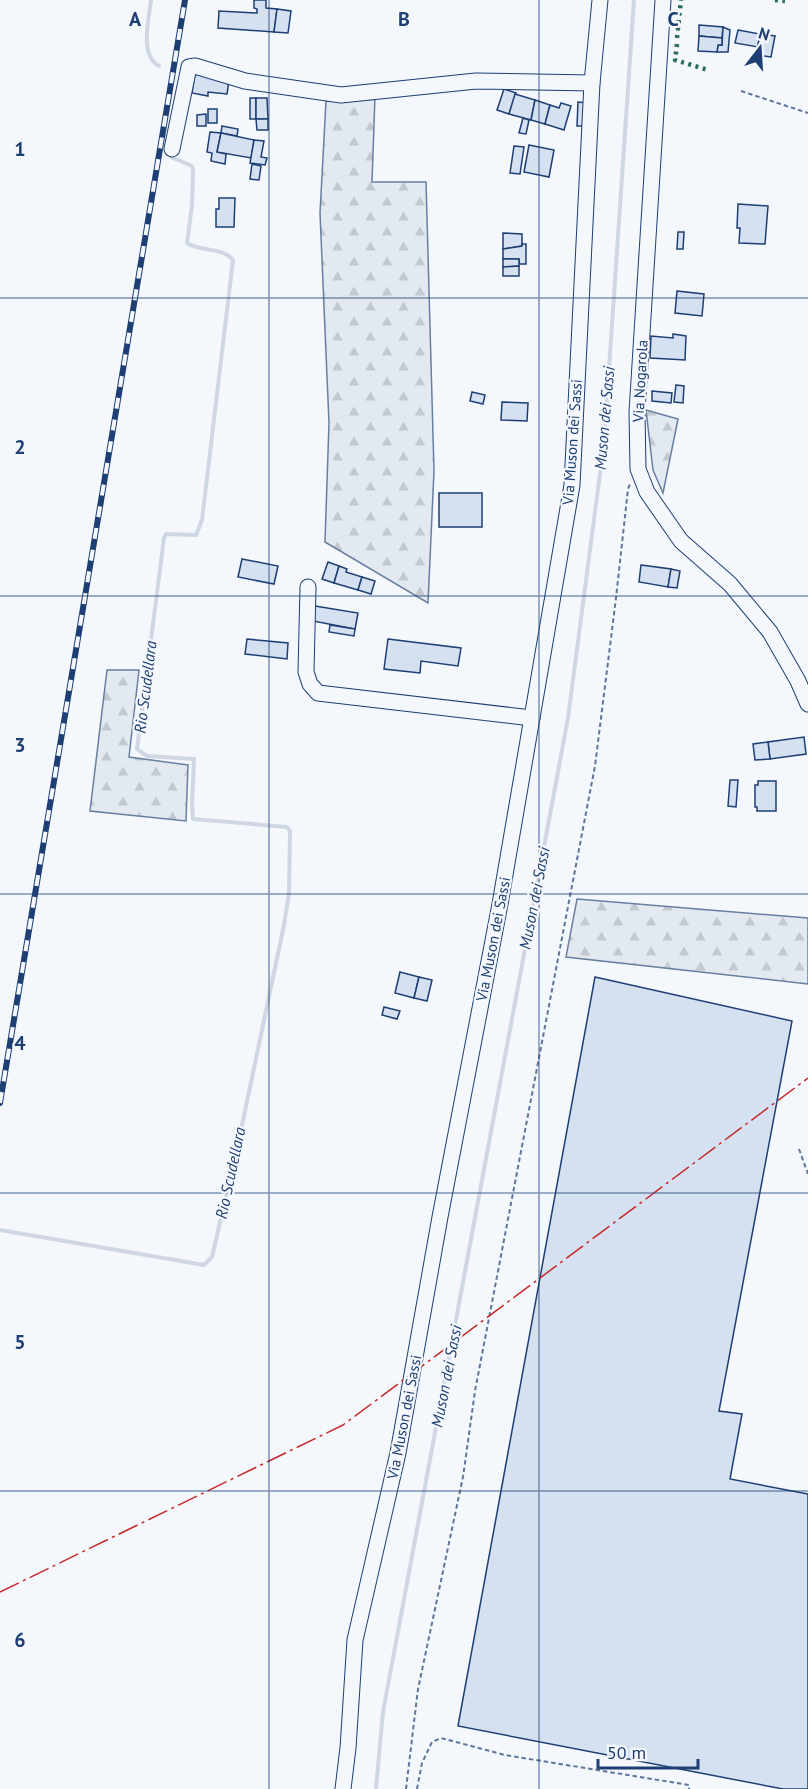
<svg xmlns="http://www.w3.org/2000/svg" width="808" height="1789" font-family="'PT Sans',sans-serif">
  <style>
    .forest { fill: url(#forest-firs); stroke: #687fa3; stroke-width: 1.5 }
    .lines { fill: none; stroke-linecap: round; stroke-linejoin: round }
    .stream { stroke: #cfd7e4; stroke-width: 4 }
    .building { fill: #d5e0f0; stroke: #1d3f73; stroke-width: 1.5 }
    .minor-casing { stroke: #1d3f73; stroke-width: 17 }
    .path { stroke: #5e769c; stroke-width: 2; stroke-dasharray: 4.5 3; stroke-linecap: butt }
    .minor { stroke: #f4f7fb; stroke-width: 15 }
    .rail-casing { stroke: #1d3f73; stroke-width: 6 }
    .rail { stroke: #f4f7fb; stroke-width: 4; stroke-dasharray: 11; stroke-linecap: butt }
    .hedge { stroke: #2c6c60; stroke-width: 4.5; stroke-dasharray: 3 4.5; stroke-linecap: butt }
    .power { stroke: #c62828; stroke-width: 1.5; stroke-dasharray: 21 4.5 3 4.5; stroke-linecap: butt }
    .grid { fill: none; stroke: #1d3f73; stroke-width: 1.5; stroke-opacity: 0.55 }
    .labels { text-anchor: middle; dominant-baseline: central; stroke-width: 4.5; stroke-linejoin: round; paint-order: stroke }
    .street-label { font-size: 15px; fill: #1d3f73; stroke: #f4f7fb }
    .water-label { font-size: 16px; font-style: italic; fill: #1d3f73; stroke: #f4f7fb }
    .grid-label { font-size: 20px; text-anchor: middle; font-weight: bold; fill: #1d3f73; stroke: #f4f7fb; stroke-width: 4.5; stroke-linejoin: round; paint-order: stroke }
  </style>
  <defs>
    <pattern id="forest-firs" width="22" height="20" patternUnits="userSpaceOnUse" patternTransform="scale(1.5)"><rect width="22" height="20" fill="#e3e9f0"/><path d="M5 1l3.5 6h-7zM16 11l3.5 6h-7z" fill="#c2c9d1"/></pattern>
  </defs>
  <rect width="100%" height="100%" fill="#f4f7fb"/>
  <g class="forest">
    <path d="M375,96L372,182H426L434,471L428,603L325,542L329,423L320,213L326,101Z"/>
    <path d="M646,410L678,419L663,493L653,470Z"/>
    <path d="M107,670H139L129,757L188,765L186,821L90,811Z"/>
    <path d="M577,899L808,918V984L566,957Z"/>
  </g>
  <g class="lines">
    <g class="stream">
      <path d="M151,0C149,18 139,55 159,66"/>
      <path d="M0,1230L204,1265L212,1257L237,1149L284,925L289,893L290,831L287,827L193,819L192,806L194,759L147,756L137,749L164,538L166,534L196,535L202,520L233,260C223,247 201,252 187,243L192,205L193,171L192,166L171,157"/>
      <path d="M376,1789L383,1712L568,718L604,443L634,0"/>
    </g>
  </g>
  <g class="building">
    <path d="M254,0H266V8L277,9L274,32L218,28L219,11L257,13V9L254,8Z"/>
    <path d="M277,9L291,11L288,33L274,32Z"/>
    <path d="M699,25L723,27L722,38L699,36Z"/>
    <path d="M723,27L730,30L728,52H717L718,45H722Z"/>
    <path d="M738,30L760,34L758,47L735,43Z"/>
    <path d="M760,34L775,36L771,57L756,55Z"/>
    <path d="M699,36L722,38V45H718L717,52L698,51Z"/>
    <path d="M195,74L229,80L227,94L208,92V96L192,93Z"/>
    <path d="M504,89L516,93L509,114L497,110Z"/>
    <path d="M515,94L535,100L531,120L509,114Z"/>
    <rect x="250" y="98" width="6" height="21"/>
    <path d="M256,98H267L268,119H256Z"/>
    <path d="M535,100L550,105L545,124L531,120Z"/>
    <path d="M578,102L586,103L585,126H577Z"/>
    <path d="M561,103L571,106L564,130L545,124L550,105L559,108Z"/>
    <rect x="208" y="109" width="9" height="14"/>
    <path d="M206,114V126H197V115Z"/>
    <path d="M523,118L529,120L526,134L519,133Z"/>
    <path d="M256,119H268V130H257Z"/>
    <path d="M222,126L238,129L237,136L221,133Z"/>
    <path d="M210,132L221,133L217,152L226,154L225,164L211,161L212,153L207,152Z"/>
    <path d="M221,133L254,140L251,158L217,152Z"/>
    <path d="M254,140L264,141L261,157L267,158L265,165L250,163Z"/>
    <path d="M529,145L554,150L549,177L524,172Z"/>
    <path d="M514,146L524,147L520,174L510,173Z"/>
    <path d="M252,164L261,166L259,180L250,179Z"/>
    <path d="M219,198H235L234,227H216V209H219Z"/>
    <path d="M738,204L768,206L765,244L739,243L740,228H737Z"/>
    <path d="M678,232H684L683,249H677Z"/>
    <path d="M503,233L522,234V246L503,249Z"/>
    <path d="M522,244H526V264H519V259H503V249L522,246Z"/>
    <path d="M503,259H519V266L503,267Z"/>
    <path d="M519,266V276H503V267Z"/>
    <path d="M677,291L704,294L702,316L675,313Z"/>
    <path d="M673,334L686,336L685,360L650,358L651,336L673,338Z"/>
    <path d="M676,385L684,386L683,403L674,402Z"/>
    <path d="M652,391L672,393L671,403L652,401Z"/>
    <path d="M472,392L485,395L483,404L470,401Z"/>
    <path d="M502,402L528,403L527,421L501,420Z"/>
    <rect x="439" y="493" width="43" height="34"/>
    <path d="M242,559L278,566L274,584L238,577Z"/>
    <path d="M328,562L339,566L334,583L322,579Z"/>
    <path d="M641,565L671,569L668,587L639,582Z"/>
    <path d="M339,566L347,569L346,572L362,577L358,590L334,583Z"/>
    <path d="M671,569L680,571L677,588L668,587Z"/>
    <path d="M362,577L375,581L371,594L358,590Z"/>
    <path d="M315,606L358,613L355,629L313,621Z"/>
    <path d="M330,625L355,629L354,636L329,632Z"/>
    <path d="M247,639L288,643L287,659L245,654Z"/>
    <path d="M388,639L461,648L458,666L421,661L420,673L384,669Z"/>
    <path d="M804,737L806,754L770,759L768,742Z"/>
    <path d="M768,742L770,759L755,760L753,744Z"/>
    <path d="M730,780H738L736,807L728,806Z"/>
    <path d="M758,781H776V811H757V807H755V785H758Z"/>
    <path d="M400,972L419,977L414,998L395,993Z"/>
    <path d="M419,977L432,980L427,1001L414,998Z"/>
    <path d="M595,977L792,1021L719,1411L742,1414L730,1479L808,1494V1789H783L458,1726Z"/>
    <path d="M384,1007L400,1011L397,1019L382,1015Z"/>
  </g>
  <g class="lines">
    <defs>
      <g id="minor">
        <path d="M663,0L637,412L638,469L647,492L681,541L730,584L770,632L798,681L808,704"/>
        <path d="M172,149L189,67L195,66L245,81L341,95L476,81L592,83"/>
        <path d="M308,587L306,672L310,684L318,693L532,718"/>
        <path d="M343,1789L348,1748L355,1640L398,1453L440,1217L500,904L572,485L592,83L600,0"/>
      </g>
    </defs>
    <use href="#minor" class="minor-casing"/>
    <g class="path">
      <path d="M741,91L808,113"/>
      <path d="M799,1149L808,1174"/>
      <path d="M406,1789L418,1689L463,1477L475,1391L595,766L616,598L628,489L630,484"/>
      <path d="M417,1789L422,1763L432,1742L441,1738L505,1755L689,1785V1789"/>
    </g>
    <use href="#minor" class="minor"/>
    <defs>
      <path id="rail" d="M0,1103L185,0"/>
    </defs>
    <use href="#rail" class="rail-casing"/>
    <use href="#rail" class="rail"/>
    <g class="hedge">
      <path d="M775,0L785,1"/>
      <path d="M677,38L681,0"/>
      <path d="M677,44L675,60L708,70"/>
    </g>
    <path class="power" d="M0,1592L343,1425L808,1078"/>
  </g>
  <path class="grid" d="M269,0V1789M539,0V1789M0,298H808M0,596H808M0,894H808M0,1193H808M0,1491H808"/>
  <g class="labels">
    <g class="street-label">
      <text transform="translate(640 381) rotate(-87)">Via Nogarola</text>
      <text transform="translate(572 442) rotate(-86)">Via Muson dei Sassi</text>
      <text transform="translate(493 939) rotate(-79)">Via Muson dei Sassi</text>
      <text transform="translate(404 1417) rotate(-79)">Via Muson dei Sassi</text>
    </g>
    <g class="water-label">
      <text transform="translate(604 418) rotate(-85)">Muson dei Sassi</text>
      <text transform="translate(145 687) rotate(-83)">Rio Scudellara</text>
      <text transform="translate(534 898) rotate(-79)">Muson dei Sassi</text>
      <text transform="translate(230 1173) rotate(-78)">Rio Scudellara</text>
      <text transform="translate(446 1376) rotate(-79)">Muson dei Sassi</text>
    </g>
  </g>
  <g class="grid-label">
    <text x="135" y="26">A</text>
    <text x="404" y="26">B</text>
    <text x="673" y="26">C</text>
    <text x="20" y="156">1</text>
    <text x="20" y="454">2</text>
    <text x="20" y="752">3</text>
    <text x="20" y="1050">4</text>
    <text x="20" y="1349">5</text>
    <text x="20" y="1647">6</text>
  </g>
  <g transform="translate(760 48) rotate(17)" stroke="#f4f7fb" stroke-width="4.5" paint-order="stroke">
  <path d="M0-4.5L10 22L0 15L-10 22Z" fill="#1d3f73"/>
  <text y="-9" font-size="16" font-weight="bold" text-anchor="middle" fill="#1d3f73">N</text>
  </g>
  <path d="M598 1759v9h100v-9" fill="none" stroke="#1d3f73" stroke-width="3"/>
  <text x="607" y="1759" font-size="18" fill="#1d3f73" stroke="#f4f7fb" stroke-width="4.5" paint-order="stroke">50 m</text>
</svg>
